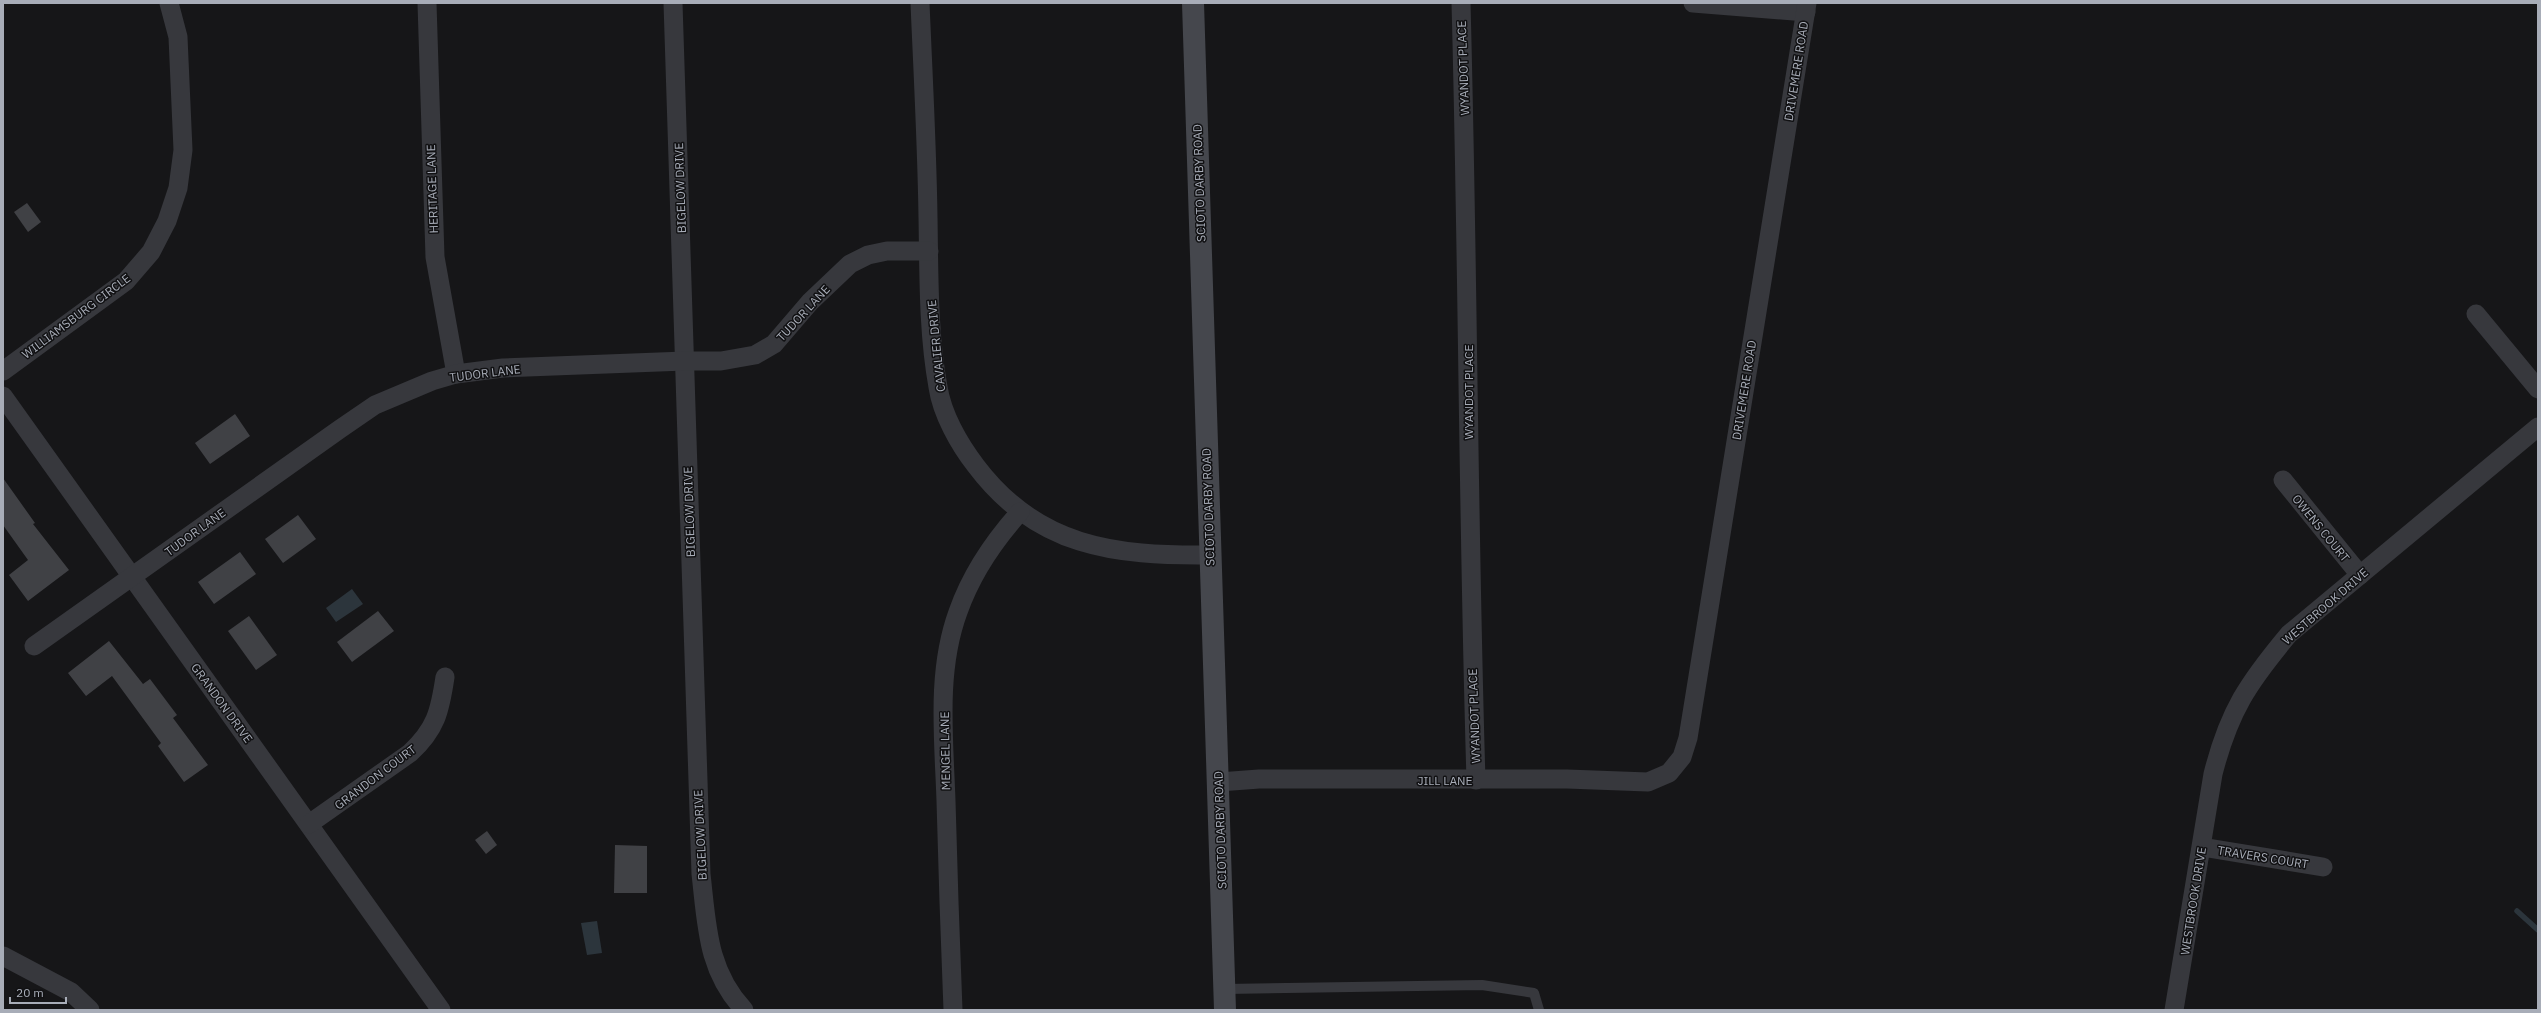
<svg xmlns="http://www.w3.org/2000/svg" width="2541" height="1013" font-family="'IBM Plex Sans',sans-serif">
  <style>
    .water { fill: #2c353c }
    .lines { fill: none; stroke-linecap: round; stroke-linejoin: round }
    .stream { stroke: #2c353c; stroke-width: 5.5 }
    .building { fill: #404145 }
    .lane { stroke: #37383d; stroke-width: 10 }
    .street { stroke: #37383d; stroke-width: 19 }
    .secondary { stroke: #45474d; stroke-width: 22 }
    .labels { text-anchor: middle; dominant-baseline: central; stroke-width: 3; stroke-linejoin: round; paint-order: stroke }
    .street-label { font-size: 12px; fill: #a8adb8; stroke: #111113 }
  </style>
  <rect width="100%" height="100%" fill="#161618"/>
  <g class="water">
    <path d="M352,589L363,604L336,622L326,608Z"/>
    <path d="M597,921L602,953L587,955L581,923Z"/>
  </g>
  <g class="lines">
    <path class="stream" d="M2517,911L2538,930"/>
  </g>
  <g class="building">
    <path d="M27,203L41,222L28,232L14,212Z"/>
    <path d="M235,414L250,436L210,464L195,443Z"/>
    <path d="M3,478L35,523L33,524L69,570L28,601L9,575L28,560L3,525Z"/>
    <path d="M298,515L316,539L283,563L265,539Z"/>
    <path d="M240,552L256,574L214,604L198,582Z"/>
    <path d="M378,611L394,631L352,662L337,642Z"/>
    <path d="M249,616L277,655L256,670L228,631Z"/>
    <path d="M109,641L143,684L150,679L177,715L173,718L208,765L184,782L158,746L161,743L112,676L86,696L68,673Z"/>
    <path d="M487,831L497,845L486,854L475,840Z"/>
    <path d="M615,845L647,846V893H614Z"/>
  </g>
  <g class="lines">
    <path class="lane" d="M1225,989L1482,985L1534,993L1539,1010"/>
    <g class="street">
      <path d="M427,3L435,257L456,374"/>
      <path d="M673,3L701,874C707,926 707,970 744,1010"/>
      <path d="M920,3C923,74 927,146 928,217C929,273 928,332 938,387C942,414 959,444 976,466C1037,547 1114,556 1210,555"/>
      <path d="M1461,3C1468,262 1468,521 1476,780"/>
      <path d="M1693,3L1806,12"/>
      <path d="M2476,314L2538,389"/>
      <path d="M3,371L126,281L151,252L167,221L178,188L183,150L178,37L169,3"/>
      <path d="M3,396L441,1010"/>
      <path d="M2283,480L2360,575"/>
      <path d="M34,646L340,429L375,405L432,381L456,374L503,368L685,361H721L755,355L774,344L810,302L850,264L868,255L887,251H929"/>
      <path d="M1219,782L1259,779H1567L1648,782L1669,773L1682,757L1688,738L1807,3"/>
      <path d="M309,824L410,753C436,729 440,711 445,677"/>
      <path d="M2202,847L2323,867"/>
      <path d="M3,956L71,992L90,1010"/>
      <path d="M953,1010C950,940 948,871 946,801C944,739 936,672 958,612C971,575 993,542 1020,512"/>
      <path d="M2174,1010L2213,774C2229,711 2248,683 2289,634L2538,427"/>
    </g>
    <path class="secondary" d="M1193,3L1225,1010"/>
  </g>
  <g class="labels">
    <g class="street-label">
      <text transform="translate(1463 68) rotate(-92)">WYANDOT PLACE</text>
      <text transform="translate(1796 71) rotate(-81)">DRIVEMERE ROAD</text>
      <text transform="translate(1199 183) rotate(-92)">SCIOTO DARBY ROAD</text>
      <text transform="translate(680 188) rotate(-92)">BIGELOW DRIVE</text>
      <text transform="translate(432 189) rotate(-92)">HERITAGE LANE</text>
      <text transform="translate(803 313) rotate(-47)">TUDOR LANE</text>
      <text transform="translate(76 316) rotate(-37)">WILLIAMSBURG CIRCLE</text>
      <text transform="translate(936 346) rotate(-96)">CAVALIER DRIVE</text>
      <text transform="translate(485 373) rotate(-7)">TUDOR LANE</text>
      <text transform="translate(1744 390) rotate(-81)">DRIVEMERE ROAD</text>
      <text transform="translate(1468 392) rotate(-90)">WYANDOT PLACE</text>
      <text transform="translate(1208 507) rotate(-92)">SCIOTO DARBY ROAD</text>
      <text transform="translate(689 512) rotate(-92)">BIGELOW DRIVE</text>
      <text transform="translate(2321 528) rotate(51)">OWENS COURT</text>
      <text transform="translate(195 532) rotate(-36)">TUDOR LANE</text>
      <text transform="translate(2325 606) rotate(-41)">WESTBROOK DRIVE</text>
      <text transform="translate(222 703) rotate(54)">GRANDON DRIVE</text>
      <text transform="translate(1474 716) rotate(-92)">WYANDOT PLACE</text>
      <text transform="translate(945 751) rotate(-91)">MENGEL LANE</text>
      <text transform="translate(375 777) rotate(-37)">GRANDON COURT</text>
      <text x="1445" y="780">JILL LANE</text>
      <text transform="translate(1220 830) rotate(-92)">SCIOTO DARBY ROAD</text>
      <text transform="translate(700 835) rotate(-93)">BIGELOW DRIVE</text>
      <text transform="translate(2263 857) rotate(9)">TRAVERS COURT</text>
      <text transform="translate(2193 901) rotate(-81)">WESTBROOK DRIVE</text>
    </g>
  </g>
  <rect width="2541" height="1013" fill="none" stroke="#a8adb8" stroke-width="8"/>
  <path d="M10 997v6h56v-6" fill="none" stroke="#a8adb8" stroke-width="2"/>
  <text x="16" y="997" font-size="12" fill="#a8adb8" stroke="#111113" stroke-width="3" paint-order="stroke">20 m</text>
</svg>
